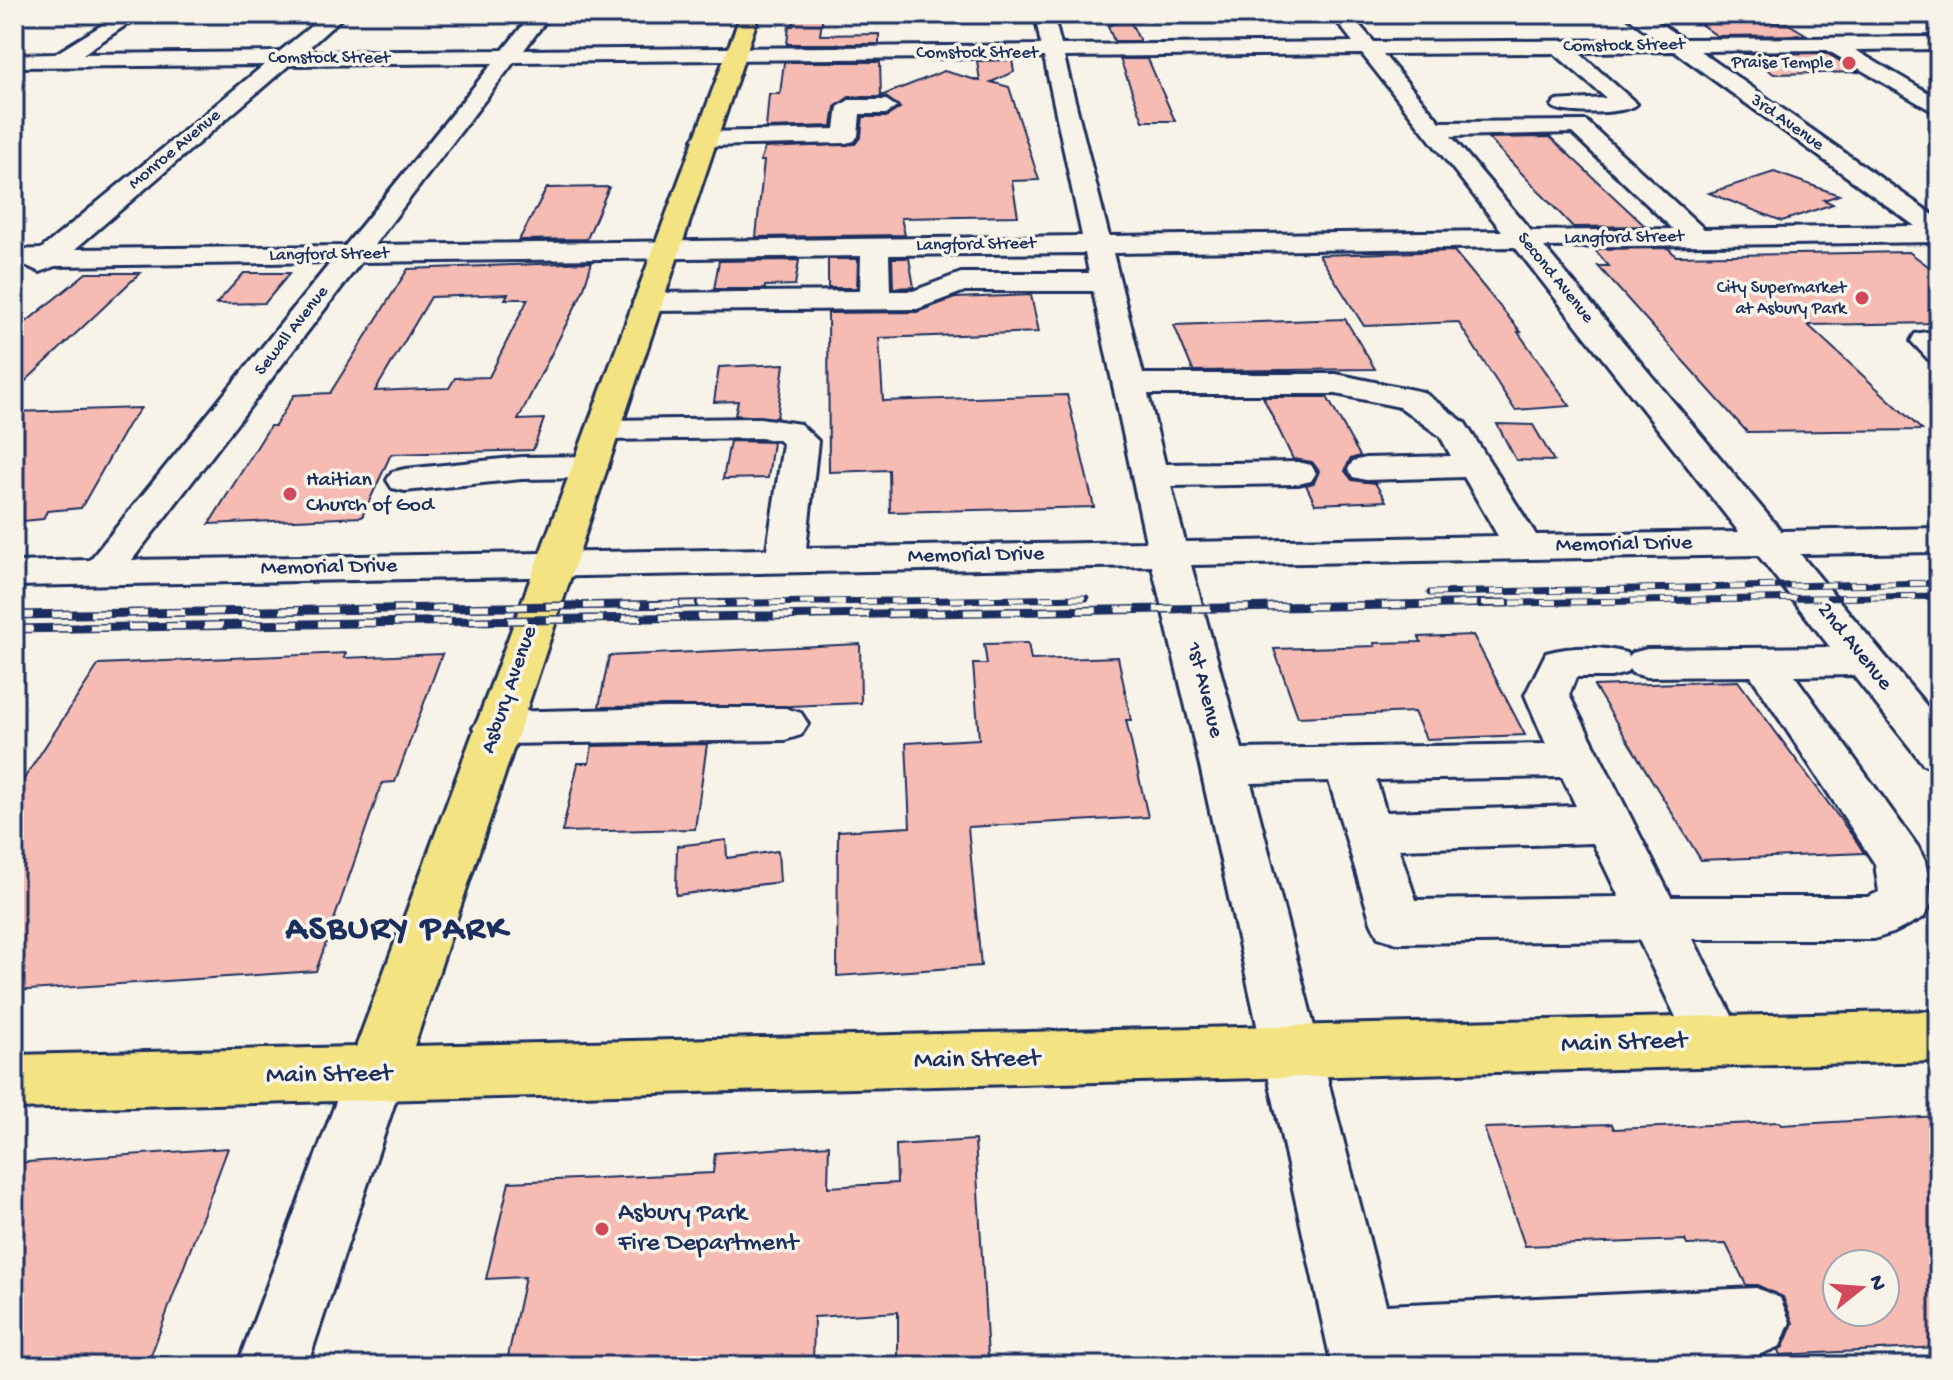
<svg xmlns="http://www.w3.org/2000/svg" width="1953" height="1380" font-family="'Gochi Hand',sans-serif">
  <style>
    .building { fill: #f6bbb3; stroke: #1b2f5e; stroke-width: 2; fill-rule: evenodd }
    .lines { fill: none; stroke-linecap: round; stroke-linejoin: round }
    .minor-casing { stroke: #1b2f5e; stroke-width: 6 }
    .major-casing { stroke: #1b2f5e; stroke-width: 6 }
    .minor { fill: #f7f3e8; fill-rule: evenodd }
    .major { fill: #f4e382; fill-rule: evenodd }
    .rail-far1-casing { stroke: #1b2f5e; stroke-width: 7 }
    .rail-casing { stroke: #1b2f5e; stroke-width: 9 }
    .rail-far1 { stroke: #f7f3e8; stroke-width: 5; stroke-dasharray: 15; stroke-linecap: butt }
    .rail { stroke: #f7f3e8; stroke-width: 6; stroke-dasharray: 19; stroke-linecap: butt }
    .poi-dot { fill: #d1495b; stroke: #f7f3e8; stroke-width: 3 }
    .labels { text-anchor: middle; dominant-baseline: central; stroke-width: 7; stroke-linejoin: round; paint-order: stroke }
    .far-street-label { font-size: 18px; fill: #1b2f5e; stroke: #f7f3e8 }
    .far-poi-label { font-size: 18px; fill: #1b2f5e; stroke: #f7f3e8; text-anchor: end }
    .poi-label { font-size: 22px; fill: #1b2f5e; stroke: #f7f3e8; text-anchor: start }
    .street-label { font-size: 22px; fill: #1b2f5e; stroke: #f7f3e8 }
    .near-street-label { font-size: 26px; fill: #1b2f5e; stroke: #f7f3e8 }
    .near-poi-label { font-size: 26px; fill: #1b2f5e; stroke: #f7f3e8; text-anchor: start }
    .near-district-label { font-size: 36px; font-weight: bold; letter-spacing: 2px; fill: #1b2f5e; stroke: #f7f3e8 }
  </style>
  <rect width="100%" height="100%" fill="#f7f3e8"/>
  <filter id="ink" filterUnits="userSpaceOnUse"><feTurbulence type="fractalNoise" baseFrequency=".0125" numOctaves="2"/><feDisplacementMap in="SourceGraphic" scale="16" xChannelSelector="R" yChannelSelector="G"/><feConvolveMatrix kernelMatrix="1 2 1 2 8 2 1 2 1" color-interpolation-filters="sRGB"/></filter>
  <g filter="url(#ink)">
    <g class="building">
      <path d="M795,14H823L820,35L879,34V44H787L789,26H793Z"/>
      <path d="M1128,17L1140,41H1114L1108,26Z"/>
      <path d="M1699,23H1787L1807,35L1717,36Z"/>
      <path d="M1826,53L1859,72L1774,74L1744,54Z"/>
      <path d="M1120,59H1148L1175,121H1143Z"/>
      <path d="M1012,60L1014,72L991,82L1009,87L1039,180L1012,181L1018,216L901,218L905,235L756,237L764,161H760L765,148L855,144L861,136L863,117H886L900,108L886,97H849L835,107L832,126L766,128L769,94H780L784,62H880L881,96L944,71L980,81L977,61Z"/>
      <path d="M1550,137L1645,226L1573,227L1488,138Z"/>
      <path d="M1774,172L1839,195L1824,200L1833,204L1782,221L1709,193Z"/>
      <path d="M609,187L587,239L519,240L547,188Z"/>
      <path d="M1668,248L1676,256L1909,252L1939,274V323L1808,325L1922,430L1747,432L1598,266H1609L1594,249Z"/>
      <path d="M1454,251L1521,332H1518L1570,406L1515,410L1458,322L1364,326L1319,255Z"/>
      <path d="M892,258H909L914,287L893,288Z"/>
      <path d="M828,259H858L857,288H828Z"/>
      <path d="M799,260L795,285L765,286V289H714L719,261Z"/>
      <path d="M592,262L583,291L518,420L544,419L533,450L391,454L362,517L209,524L270,426H275L294,395L330,393L408,269ZM508,294L505,299H528L489,377L455,378L449,388L375,391L431,297Z"/>
      <path d="M86,273H140L14,392V332Z"/>
      <path d="M244,273H290L265,303L216,304Z"/>
      <path d="M1031,295L1039,332L879,338L883,401L1067,395L1094,507L890,512L889,470L829,472L828,313L917,312L955,298Z"/>
      <path d="M1345,319L1375,369L1193,371L1174,325Z"/>
      <path d="M784,364L777,418L735,415L738,401L714,402L719,367Z"/>
      <path d="M1263,397H1327L1360,456L1350,459L1345,471L1352,480L1375,483L1386,501L1315,504L1306,485L1314,483L1319,471L1312,462L1293,459Z"/>
      <path d="M141,408L128,425L81,508L47,511L43,519L14,522V412Z"/>
      <path d="M1497,424L1533,425L1554,461L1516,460Z"/>
      <path d="M730,441L773,442L768,478L723,479Z"/>
      <path d="M1473,635L1525,735L1426,739L1414,712L1298,717L1274,649L1375,646L1374,643L1421,642L1419,637Z"/>
      <path d="M1028,643L1031,660L1118,657L1131,720H1126L1148,817L968,827L981,966L837,976L838,831L910,827L906,743L979,739L973,664H987L984,644Z"/>
      <path d="M860,644L861,703L790,706L599,707L609,656Z"/>
      <path d="M346,653L344,658L442,654L395,782L382,783L316,971L14,991V794L99,664Z"/>
      <path d="M1738,681L1857,842L1864,853L1701,860L1594,686Z"/>
      <path d="M707,744L695,829L562,832L578,763H589L592,746Z"/>
      <path d="M726,840L727,858L778,851L780,882L676,895L677,846Z"/>
      <path d="M1939,1116V1347L1780,1355L1778,1350L1783,1347L1793,1323L1783,1297L1757,1285H1746L1726,1244L1687,1245L1685,1240L1525,1246L1484,1128L1612,1124L1614,1129L1779,1122L1781,1125ZM1837,1264H1885V1312H1837Z"/>
      <path d="M975,1140L988,1357L898,1362V1312L814,1317L813,1366H506L525,1277L486,1279L509,1182L713,1173L715,1153L829,1145L828,1187L897,1183L896,1145Z"/>
      <path d="M228,1148L147,1366H14V1163Z"/>
    </g>
    <g class="lines">
      <defs>
        <g id="minor">
          <path d="M120,14H142L83,54L279,52L326,14H346L304,52L503,50L532,14H551L524,50L1041,45L1035,14H1053L1061,45L1353,42L1331,14H1350L1374,42L1657,40L1625,14H1646L1683,39L1939,37V49L1855,50L1939,99V115L1827,50L1700,51L1939,219V242L1544,247L1781,531L1939,528V552L1800,554L1939,721V769L1923,764L1853,675L1795,676L1918,847L1925,861L1932,902L1924,917L1893,933L1874,939H1693L1745,1041L1736,1059L1716,1066L1696,1059L1639,940L1397,943L1378,937L1371,922L1329,781L1251,783L1386,1305L1756,1288L1780,1298L1790,1322L1780,1346L1756,1356L1535,1366H1332L1200,766L1152,566L14,586V562L90,560L331,262L55,266L40,272L27,266H14V250L41,249L264,65L14,67V55L55,54ZM1674,51L1915,226L1704,229L1586,121L1440,122L1383,54L1554,53L1606,98L1555,101L1552,106C1560,116 1629,114 1637,104L1578,52ZM1362,54L1502,231L1109,236L1064,57ZM1044,57L1082,236L374,245L514,62ZM493,63L345,246L75,249L289,65ZM1572,133L1673,229L1531,231L1451,136ZM1515,247L1739,532L1536,535L1465,423L1423,392L1336,374H1143L1113,253ZM1085,253L1089,273H961L913,291H890L889,255ZM861,256L860,291L648,293L638,296L633,302L638,308L648,311L917,309L965,291H1093L1146,542L806,548L818,441L800,424L760,418L603,420L591,423L586,430L591,437L603,440L760,438L778,440L783,444L767,549L132,560L361,262ZM1148,394H1336L1400,407L1440,436L1451,456L1366,458L1353,461L1348,469L1353,477L1366,480L1464,477L1498,536L1185,542L1171,486L1298,484L1311,481L1316,473L1311,465L1298,462L1165,464ZM1758,555L1830,647L1647,649L1632,653L1629,657L1626,653C1601,646 1571,646 1546,653L1525,695L1546,744L1242,749L1191,565ZM1629,669L1632,673L1647,677L1751,676L1875,864L1879,892L1868,897H1671L1569,695L1576,677H1611L1626,673ZM1562,777L1576,806L1386,812L1376,780ZM1593,843L1619,897L1416,900L1399,849Z"/>
          <path d="M849,100H886L897,107L886,114H860L858,136L854,141L846,143L705,146L697,144L693,139L697,134L705,132L835,129L838,107Z"/>
          <path d="M1926,332H1939V361L1928,359L1911,341L1915,334Z"/>
          <path d="M590,456L603,459L608,467L603,475L590,478L522,479L405,491L392,488L387,480L392,472L405,469L522,457Z"/>
          <path d="M666,708H785L801,713L808,724L801,735L785,740L496,744L480,739L473,728L480,717L496,712Z"/>
          <path d="M375,1049L396,1056L404,1075L307,1366H237L346,1075L354,1056Z"/>
        </g>
        <path id="major" d="M741,14H759L414,1046L1939,1011V1061L14,1109V1055L356,1047Z"/>
      </defs>
      <use href="#minor" class="minor-casing"/>
      <use href="#major" class="major-casing"/>
      <use href="#minor" class="minor"/>
      <use href="#major" class="major"/>
      <defs>
        <g id="rail-far1">
          <path d="M1430,593L1939,583"/>
          <path d="M620,605L1086,598"/>
          <path d="M1391,605L1939,596"/>
        </g>
        <g id="rail">
          <path d="M14,615L746,603"/>
          <path d="M14,629L1508,603"/>
        </g>
      </defs>
      <use href="#rail-far1" class="rail-far1-casing"/>
      <use href="#rail" class="rail-casing"/>
      <use href="#rail-far1" class="rail-far1"/>
      <use href="#rail" class="rail"/>
    </g>
  </g>
  <g class="poi-dot">
    <circle cx="1849" cy="63" r="8"/>
    <circle cx="1862" cy="298" r="8"/>
    <circle cx="290" cy="494" r="8"/>
    <circle cx="602" cy="1229" r="8"/>
  </g>
  <g class="labels">
    <g class="far-street-label">
      <text transform="translate(1624 46) rotate(-1)">Comstock Street</text>
      <text x="977" y="53">Comstock Street</text>
      <text x="329" y="58">Comstock Street</text>
      <text transform="translate(1787 123) rotate(35)">3rd Avenue</text>
      <text transform="translate(175 150) rotate(-40)">Monroe Avenue</text>
      <text transform="translate(1624 238) rotate(-1)">Langford Street</text>
      <text transform="translate(976 245) rotate(-1)">Langford Street</text>
      <text transform="translate(329 255) rotate(-1)">Langford Street</text>
      <text transform="translate(1555 278) rotate(51)">Second Avenue</text>
      <text transform="translate(292 331) rotate(-52)">Sewall Avenue</text>
    </g>
    <g class="far-poi-label">
      <text x="1833" y="63">Praise Temple</text>
      <text x="1846" y="288">City Supermarket<tspan x="1846" dy="21">at Asbury Park</tspan></text>
    </g>
    <g class="poi-label">
      <text x="306" y="481">Haitian<tspan x="306" dy="25">Church of God</tspan></text>
    </g>
    <g class="street-label">
      <text transform="translate(1624 545) rotate(-1)">Memorial Drive</text>
      <text transform="translate(976 556) rotate(-1)">Memorial Drive</text>
      <text transform="translate(329 568) rotate(-1)">Memorial Drive</text>
      <text transform="translate(1854 647) rotate(51)">2nd Avenue</text>
      <text transform="translate(510 690) rotate(-71)">Asbury Avenue</text>
      <text transform="translate(1204 690) rotate(76)">1st Avenue</text>
    </g>
    <g class="near-street-label">
      <text transform="translate(1624 1044) rotate(-2)">Main Street</text>
      <text transform="translate(977 1061) rotate(-1)">Main Street</text>
      <text transform="translate(329 1076) rotate(-1)">Main Street</text>
    </g>
    <g class="near-poi-label">
      <text x="618" y="1214">Asbury Park<tspan x="618" dy="30">Fire Department</tspan></text>
    </g>
    <g class="near-district-label">
      <text x="397" y="930">ASBURY PARK</text>
    </g>
  </g>
  <rect width="1953" height="1380" fill="none" stroke="#f7f3e8" stroke-width="48"/>
  <rect x="24" y="24" width="1905" height="1332" fill="none" stroke="#1b2f5e" stroke-width="3" filter="url(#ink)"/>
  <g transform="translate(1861 1288) rotate(73)"><circle r="38" fill="#f7f3e8" stroke="#9fa5b1" stroke-width="2"/>
  <path d="M0-6L14 30L0 20L-14 30Z" fill="#d1495b"/>
  <text y="-12" font-size="22" font-weight="bold" text-anchor="middle" fill="#1b2f5e">N</text>
  </g>
</svg>
